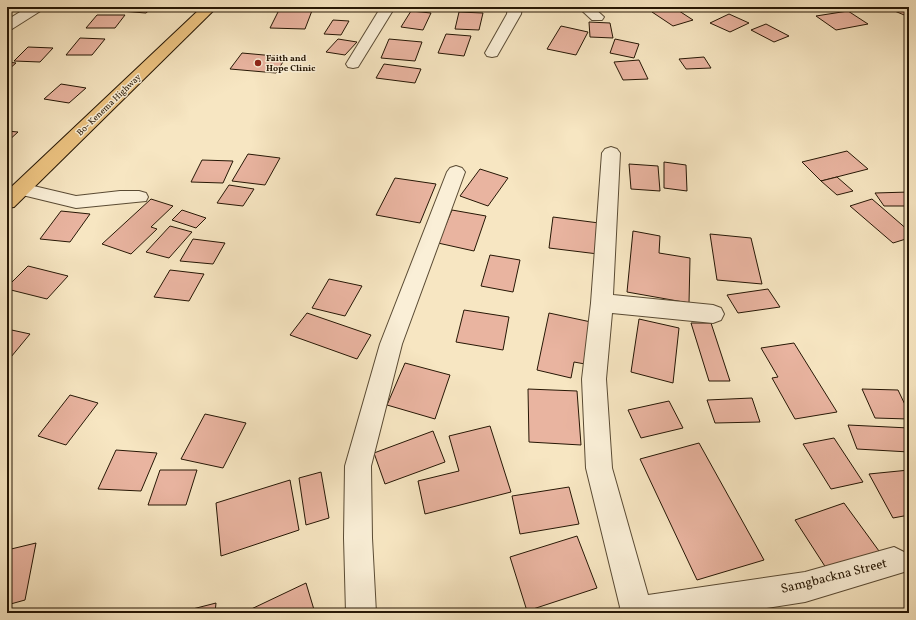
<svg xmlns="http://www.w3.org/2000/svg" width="916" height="620" font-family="Vollkorn,serif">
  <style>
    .building { fill: #e9b4a0; stroke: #261705 }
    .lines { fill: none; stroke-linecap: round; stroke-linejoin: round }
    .minor-casing { stroke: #5a4b34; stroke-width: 2 }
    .trunk-casing { stroke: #261705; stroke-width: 2 }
    .minor { fill: #faefd7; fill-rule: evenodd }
    .trunk { fill: #ecc381; fill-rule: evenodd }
    .poi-dot { fill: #8f2418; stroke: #faefd7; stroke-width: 1.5 }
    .labels { text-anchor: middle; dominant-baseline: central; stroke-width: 3; stroke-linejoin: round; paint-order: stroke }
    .far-poi-label { font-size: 9px; font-weight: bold; fill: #261705; stroke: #faefd7; text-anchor: start }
    .far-street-label { font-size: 9px; fill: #261705; stroke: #faefd7 }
    .near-street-label { font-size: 13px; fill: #261705; stroke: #faefd7 }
  </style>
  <rect width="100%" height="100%" fill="#f7e6c2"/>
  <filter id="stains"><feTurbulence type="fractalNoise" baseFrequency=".005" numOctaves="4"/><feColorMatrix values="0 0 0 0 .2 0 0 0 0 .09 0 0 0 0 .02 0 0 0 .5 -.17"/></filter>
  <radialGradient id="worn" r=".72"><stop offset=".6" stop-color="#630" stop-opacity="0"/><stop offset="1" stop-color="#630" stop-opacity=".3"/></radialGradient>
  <g class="building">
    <path d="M125,7H153L146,13L120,11Z"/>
    <path d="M670,7H673L693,20L673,26L652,12Z"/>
    <path d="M885,7H909V17Z"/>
    <path d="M280,8H313L305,29L270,28Z"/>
    <path d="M411,11L431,13L423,30L401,27Z"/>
    <path d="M848,11L868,24L836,30L816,16Z"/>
    <path d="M459,12L483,13L479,30L455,29Z"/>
    <path d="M729,14L749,23L730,32L710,23Z"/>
    <path d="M97,15H125L115,28H86Z"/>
    <path d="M333,20L349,21L341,35L324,34Z"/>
    <path d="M589,22L610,23L613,38L590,37Z"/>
    <path d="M766,24L789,36L774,42L751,30Z"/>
    <path d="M561,26L588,32L576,55L547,49Z"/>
    <path d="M446,34L471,36L464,56L438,53Z"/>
    <path d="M80,38L105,39L92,55H66Z"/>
    <path d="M338,39L357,42L345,55L326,52Z"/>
    <path d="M389,39L422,42L415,61L381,58Z"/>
    <path d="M615,39L639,44L634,58L610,53Z"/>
    <path d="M28,47L53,48L40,62L14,61Z"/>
    <path d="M242,53L286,57L276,73L230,69Z"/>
    <path d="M704,57L711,68L686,69L679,59Z"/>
    <path d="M639,60L648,79L623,80L614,62Z"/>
    <path d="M7,62L16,63L9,69H7Z"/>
    <path d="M384,64L421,69L415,83L376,78Z"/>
    <path d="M61,84L86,88L69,103L44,99Z"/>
    <path d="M7,131L18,132L7,142Z"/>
    <path d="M847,151L868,169L821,181L802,162Z"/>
    <path d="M248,154L280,158L265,185L232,181Z"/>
    <path d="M202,160L233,161L223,183L191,182Z"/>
    <path d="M664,162L686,165L687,191L664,188Z"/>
    <path d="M629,164L658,166L660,191L631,189Z"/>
    <path d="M480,169L508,178L488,206L460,196Z"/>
    <path d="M837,177L853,191L837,195L821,181Z"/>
    <path d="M395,178L436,184L420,223L376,215Z"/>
    <path d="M229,185L254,189L243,206L217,203Z"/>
    <path d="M909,192V206H884L875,193Z"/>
    <path d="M151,199L173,206L151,227L157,229L131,254L102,244Z"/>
    <path d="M872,199L909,231V238L893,243L850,206Z"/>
    <path d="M182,210L206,218L196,228L172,220Z"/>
    <path d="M452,210L486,216L474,251L438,243Z"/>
    <path d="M61,211L90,214L70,242L40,239Z"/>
    <path d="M553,217L599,223L598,254L549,248Z"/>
    <path d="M170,226L192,232L169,258L146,252Z"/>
    <path d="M633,231L660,236L659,253L690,258L689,303L627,292Z"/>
    <path d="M710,234L751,238L762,284L717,280Z"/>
    <path d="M193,239L225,243L213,264L180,261Z"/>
    <path d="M490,255L520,260L513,292L481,286Z"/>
    <path d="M28,266L68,276L47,299L7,289V287Z"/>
    <path d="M170,270L204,274L189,301L154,297Z"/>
    <path d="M329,279L362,286L345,316L312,308Z"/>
    <path d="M768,289L780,307L738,313L727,295Z"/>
    <path d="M464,310L509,317L503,350L456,342Z"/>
    <path d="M307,313L371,335L357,359L290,335Z"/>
    <path d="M549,313L591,322L585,364L574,362L571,378L537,370Z"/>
    <path d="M639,319L679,328L673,383L631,372Z"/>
    <path d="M691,323H711L730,381H709Z"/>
    <path d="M7,329L30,334L11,357L7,356Z"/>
    <path d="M794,343L837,412L795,419L772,378L778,377L761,348Z"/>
    <path d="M405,363L450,375L435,419L387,405Z"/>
    <path d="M528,389L577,391L581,445L529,442Z"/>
    <path d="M862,389L898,390L909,413V419L875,418Z"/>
    <path d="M70,395L98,403L66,445L38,436Z"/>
    <path d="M752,398L760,422L715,423L707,400Z"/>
    <path d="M669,401L683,428L641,438L628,410Z"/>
    <path d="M205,414L246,423L223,468L181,459Z"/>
    <path d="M848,425L909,428V452L857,449Z"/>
    <path d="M490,426L511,492L425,514L418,481L459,471L449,436Z"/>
    <path d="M433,431L445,462L385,484L374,453Z"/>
    <path d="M834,438L863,482L831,489L803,444Z"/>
    <path d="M699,443L764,560L697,580L640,459Z"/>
    <path d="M116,450L157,453L141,491L98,489Z"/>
    <path d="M160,470H197L186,505H148Z"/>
    <path d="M909,470V515L893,518L869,474Z"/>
    <path d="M321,472L329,518L306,525L299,478Z"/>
    <path d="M290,480L299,530L221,556L216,503Z"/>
    <path d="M569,487L579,524L520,534L512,496Z"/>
    <path d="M844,503L879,551L828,571L795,520Z"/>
    <path d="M577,536L597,588L527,611L510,557Z"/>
    <path d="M36,543L25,600L7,605V550Z"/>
    <path d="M306,583L315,613H245V612Z"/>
    <path d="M216,603L215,613H177Z"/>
  </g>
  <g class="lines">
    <defs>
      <g id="minor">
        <path d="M28,7H44L42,10L12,29L7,30V20Z"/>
        <path d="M381,7H395L358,67L353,68L348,67L346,64Z"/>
        <path d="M508,7H522L521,14L497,56L492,57L487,56L485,53L507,14Z"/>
        <path d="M578,7H593L604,17L602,20H592Z"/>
        <path d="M611,147L617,149L620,153L613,295L713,305L721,308L724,314L721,320L713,323L612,313L606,379L612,468L648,595L805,572L894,547L904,552L909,562L904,572L805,602L734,613H618L620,607L586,468L582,379L591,303L602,153L605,149Z"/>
        <path d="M456,166L462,168L465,172L402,344L371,466L372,538L376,613H346L344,538L345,466L380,344L447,172L450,168Z"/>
        <path d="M21,183L76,196L120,191H139L146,193L148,197L146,201L76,208L14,193L12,189L14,185Z"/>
      </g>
      <path id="trunk" d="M202,7H217L14,207L7,208V191Z"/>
    </defs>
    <use href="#minor" class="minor-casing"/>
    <use href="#trunk" class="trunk-casing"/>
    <use href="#minor" class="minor"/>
    <use href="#trunk" class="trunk"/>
  </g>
  <circle class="poi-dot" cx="258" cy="63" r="4"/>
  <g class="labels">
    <g class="far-poi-label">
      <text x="266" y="58">Faith and<tspan x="266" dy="10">Hope Clinic</tspan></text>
    </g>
    <g class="far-street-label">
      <text transform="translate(109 105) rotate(-44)">Bo- Kenema Highway</text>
    </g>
    <g class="near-street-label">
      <text transform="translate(834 577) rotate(-14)">Samgbackna Street</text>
    </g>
  </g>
  <rect width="916" height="620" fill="none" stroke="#f7e6c2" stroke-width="24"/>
  <rect x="8" y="8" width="900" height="604" fill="none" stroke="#261705" stroke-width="2"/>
  <rect x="12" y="12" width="892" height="596" fill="none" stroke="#261705"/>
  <rect width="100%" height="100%" filter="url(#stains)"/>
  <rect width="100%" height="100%" fill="url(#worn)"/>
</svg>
